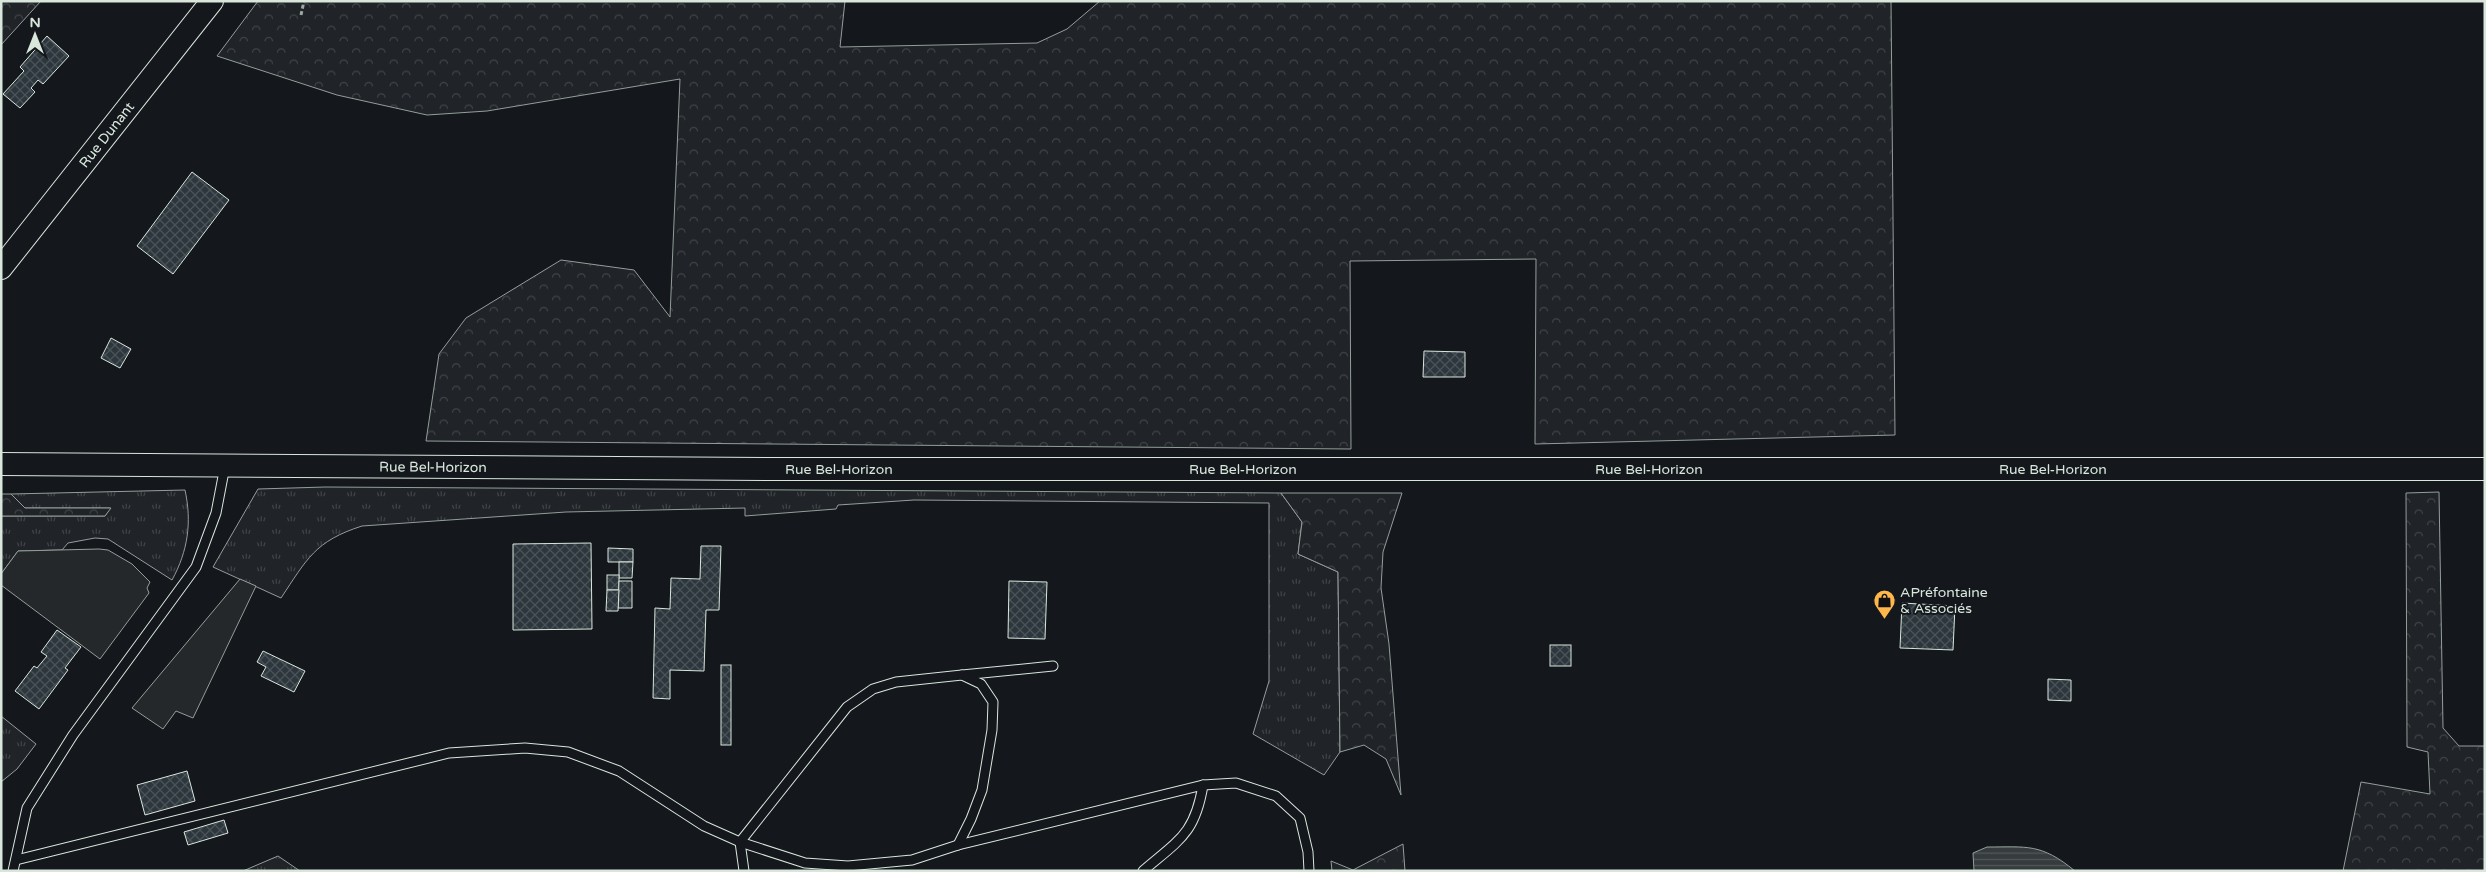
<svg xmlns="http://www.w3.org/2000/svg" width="2486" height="872" font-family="'Varela Round',sans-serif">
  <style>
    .grass { fill: url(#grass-tufts); stroke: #939e99 }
    .forest { fill: url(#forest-crowns); stroke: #939e99 }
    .parking { fill: #24282b; stroke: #939e99 }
    .water { fill: url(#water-rules); stroke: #939e99 }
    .building { fill: url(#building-cross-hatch); stroke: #d8e6dc }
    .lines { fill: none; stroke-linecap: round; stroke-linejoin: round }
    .service-casing { stroke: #d8e6dc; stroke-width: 11 }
    .tertiary-casing { stroke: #d8e6dc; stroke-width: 24 }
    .path { stroke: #9da8a2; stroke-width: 3; stroke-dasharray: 4 2.5; stroke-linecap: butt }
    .service { stroke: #14181c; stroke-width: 9 }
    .tertiary { stroke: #14181c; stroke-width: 22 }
    .labels { text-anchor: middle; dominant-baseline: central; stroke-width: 4; stroke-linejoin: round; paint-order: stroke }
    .street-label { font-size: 14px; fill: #d8e6dc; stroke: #14181c }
    .poi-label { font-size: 14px; fill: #d8e6dc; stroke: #14181c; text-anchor: start }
  </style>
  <defs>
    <pattern id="grass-tufts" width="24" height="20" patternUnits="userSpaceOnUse" patternTransform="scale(1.25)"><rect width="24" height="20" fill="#202428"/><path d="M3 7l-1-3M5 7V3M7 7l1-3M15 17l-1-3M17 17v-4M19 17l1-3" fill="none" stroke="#404447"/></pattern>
    <pattern id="forest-crowns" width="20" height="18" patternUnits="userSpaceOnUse" patternTransform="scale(1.25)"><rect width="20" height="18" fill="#202428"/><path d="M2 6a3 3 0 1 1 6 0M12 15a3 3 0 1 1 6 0" fill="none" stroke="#404447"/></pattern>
    <pattern id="water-rules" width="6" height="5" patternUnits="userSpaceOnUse" patternTransform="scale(1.25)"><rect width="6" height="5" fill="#363b3e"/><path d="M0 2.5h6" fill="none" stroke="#525759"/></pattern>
    <pattern id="building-cross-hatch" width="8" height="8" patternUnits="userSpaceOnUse" patternTransform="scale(1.25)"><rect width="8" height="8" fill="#2c363c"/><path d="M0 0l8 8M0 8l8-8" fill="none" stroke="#4a5358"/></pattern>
  </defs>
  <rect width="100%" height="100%" fill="#14181c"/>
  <g class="grass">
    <path d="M325,487L1281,493L1302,522L1298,554L1338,572L1340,752L1324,775L1253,734L1269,681V503L914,500L838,505L836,509L745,516V508L566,512L362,526C315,541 307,559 281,598L213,567L258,489Z"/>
    <path d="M185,490C192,522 188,551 172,580L108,539L95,538L68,543L62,550L18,551L1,574V516H105L110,508H25L11,494Z"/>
    <path d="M1,716L36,744L17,769L1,782Z"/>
    <path d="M278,856L300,871H243Z"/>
  </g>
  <g class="forest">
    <path d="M1,1H41L1,45Z"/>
    <path d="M258,1H845L840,47L1037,43L1067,29L1100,1H1891L1895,435L1535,444L1536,259L1350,261L1351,449L426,441L439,354L466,318L561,260L634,270L670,317L680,79L487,111L427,115L337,95L217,56Z"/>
    <path d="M2439,492L2443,728L2459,746H2485V871H2343L2361,782L2430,794L2428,752L2407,747L2406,493Z"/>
    <path d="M1281,493H1402L1383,552L1381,588L1389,644L1401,795L1386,759L1364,745L1340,752L1338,572L1298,554L1302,522Z"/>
    <path d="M1,494H11L25,508H111L105,516H1Z"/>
    <path d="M1403,844L1405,871H1332L1331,861L1353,870Z"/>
  </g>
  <g class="parking">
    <path d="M99,549L108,550L132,564L150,582L147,588L149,593L100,659L1,585V574L18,551Z"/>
    <path d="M240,579L256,586L193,718L176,711L163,729L132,708Z"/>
  </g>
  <path class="water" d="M1987,847C2027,847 2041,843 2075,871H1974L1973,853Z"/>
  <g class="building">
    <path d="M47,36L69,56L43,84L38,80L31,88L35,92L20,108L3,94L24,71L20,67Z"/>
    <path d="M192,172L229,200L173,274L137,246Z"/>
    <path d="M111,338L131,349L120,368L101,358Z"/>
    <path d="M1424,351L1465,352V377H1423Z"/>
    <path d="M591,543L592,629L513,630V544Z"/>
    <path d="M701,546H721L719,610H706L704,671L670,670V699L653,698L655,608L670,609L671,578L700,579Z"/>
    <path d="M608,548L633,549V562H608Z"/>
    <path d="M619,562H633L632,578H619Z"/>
    <rect x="607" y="575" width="12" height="15"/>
    <path d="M619,581H632V608H618Z"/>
    <path d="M1009,581L1047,582L1045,639L1008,638Z"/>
    <path d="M607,590H619L618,611H606Z"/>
    <path d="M1902,603L1955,606L1953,650L1900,648Z"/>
    <path d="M57,630L81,647L65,668L68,670L39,709L15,691L34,666L37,668L47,656L41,652Z"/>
    <rect x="1550" y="645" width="21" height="21"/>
    <path d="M263,651L305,671L294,692L261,676L266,667L257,662Z"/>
    <rect x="721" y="665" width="10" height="80"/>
    <path d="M2048,679L2071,680V701L2048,700Z"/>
    <path d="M187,771L195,801L145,815L137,785Z"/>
    <path d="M224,820L228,833L188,845L184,832Z"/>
  </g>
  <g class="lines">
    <defs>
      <g id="service">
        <path d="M962,675L1053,666"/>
        <path d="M16,860L449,753L525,748L568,752L619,771L704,826L740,842L805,863L848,866L912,860L958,845L1203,785L1236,783L1276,796L1300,818L1308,852L1309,871"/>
        <path d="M13,871L27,808L73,735L196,567L216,513L225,466"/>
        <path d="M744,871L740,842L847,707L873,689L896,682L962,675L981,684L993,702L992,730L982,790L971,819L958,845"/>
        <path d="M1143,871C1179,840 1195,834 1203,785"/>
      </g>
      <g id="tertiary">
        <path id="s1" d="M1,268L212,1"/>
        <path id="s2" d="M1,464L775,469H2485"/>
      </g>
    </defs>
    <use href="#service" class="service-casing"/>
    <use href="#tertiary" class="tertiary-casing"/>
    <path class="path" d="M301,15L304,1"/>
    <use href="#service" class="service"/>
    <use href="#tertiary" class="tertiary"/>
  </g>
  <defs>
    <symbol id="shop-pin" viewBox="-11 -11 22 30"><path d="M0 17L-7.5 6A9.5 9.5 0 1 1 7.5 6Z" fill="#ffb74d" stroke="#14181c"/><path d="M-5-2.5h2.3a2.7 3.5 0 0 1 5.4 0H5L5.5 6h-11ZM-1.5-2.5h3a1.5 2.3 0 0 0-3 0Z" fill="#111"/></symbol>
  </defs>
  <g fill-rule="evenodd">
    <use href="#shop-pin" x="1872" y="588" width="25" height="34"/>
  </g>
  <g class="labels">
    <g class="street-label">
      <text stroke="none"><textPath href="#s1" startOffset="170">Rue Dunant</textPath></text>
      <text stroke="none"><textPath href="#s2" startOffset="432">Rue Bel-Horizon</textPath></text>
      <text stroke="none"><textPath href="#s2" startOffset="838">Rue Bel-Horizon</textPath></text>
      <text stroke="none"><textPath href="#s2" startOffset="1242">Rue Bel-Horizon</textPath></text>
      <text stroke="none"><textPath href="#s2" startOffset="1648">Rue Bel-Horizon</textPath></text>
      <text stroke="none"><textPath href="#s2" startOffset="2052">Rue Bel-Horizon</textPath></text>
    </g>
    <g class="poi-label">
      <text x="1900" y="592">APréfontaine<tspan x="1900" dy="16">&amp; Associés</tspan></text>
    </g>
  </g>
  <rect width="2486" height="872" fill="none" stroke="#d8e6dc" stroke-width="5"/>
  <g transform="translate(35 35)" stroke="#14181c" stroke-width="4" paint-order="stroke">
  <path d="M0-4L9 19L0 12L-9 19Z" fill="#d8e6dc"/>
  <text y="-8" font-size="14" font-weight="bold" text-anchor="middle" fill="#d8e6dc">N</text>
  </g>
</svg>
